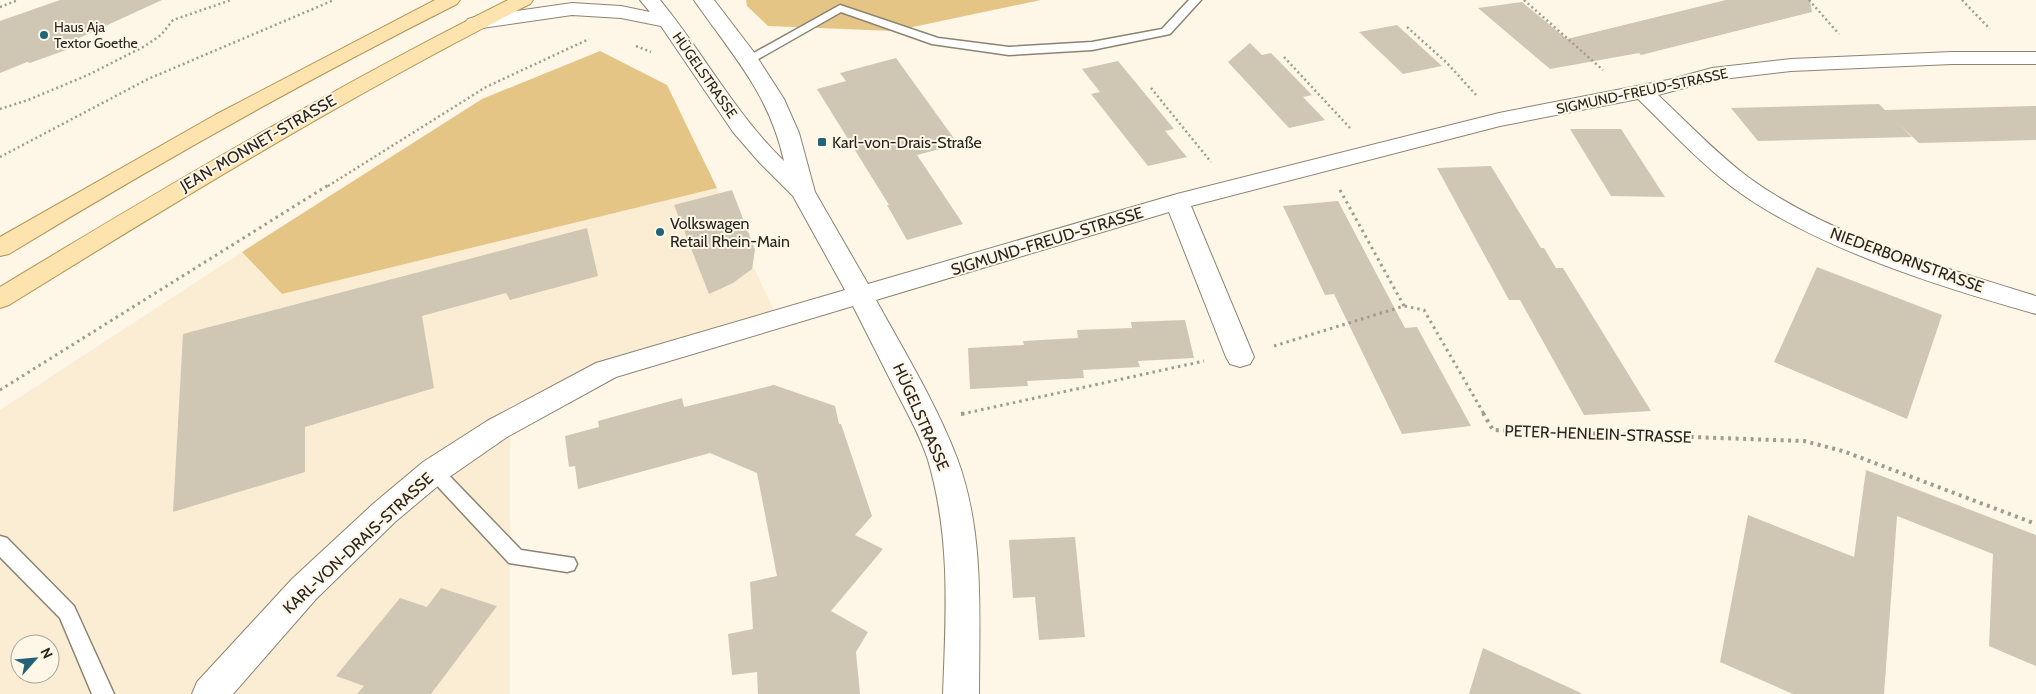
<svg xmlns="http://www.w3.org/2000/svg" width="2036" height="694" font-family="Cabin,sans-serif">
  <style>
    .built { fill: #faedd4; fill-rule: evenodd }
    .green { fill: #e5c585 }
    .building { fill: #cfc6b4 }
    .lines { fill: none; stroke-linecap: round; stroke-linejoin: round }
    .service-casing { stroke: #8c8473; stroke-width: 3 }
    .minor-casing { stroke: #8c8473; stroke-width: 2 }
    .primary-casing { stroke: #b19457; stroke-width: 2 }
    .path-far2 { stroke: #a19b90; stroke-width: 2.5; stroke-dasharray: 2 3; stroke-linecap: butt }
    .path-far1 { stroke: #a19b90; stroke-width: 3; stroke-dasharray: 2.5 4; stroke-linecap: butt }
    .path { stroke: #a19b90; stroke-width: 4; stroke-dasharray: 3 4.5; stroke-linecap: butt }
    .service { fill: #fff; fill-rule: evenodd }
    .minor { fill: #fff; fill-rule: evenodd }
    .primary { fill: #fde3ad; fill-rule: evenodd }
    .poi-dot { fill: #206476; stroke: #fef6e7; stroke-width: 2 }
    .labels { text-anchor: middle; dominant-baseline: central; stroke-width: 4; stroke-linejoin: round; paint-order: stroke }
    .far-poi-label { font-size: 14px; fill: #28241e; stroke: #fef6e7; text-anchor: start }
    .far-street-label { font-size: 14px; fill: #28241e; stroke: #fef6e7 }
    .poi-label { font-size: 16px; fill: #28241e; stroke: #fef6e7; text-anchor: start }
    .street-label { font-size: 16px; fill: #28241e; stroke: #fef6e7 }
  </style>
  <rect width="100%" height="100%" fill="#fef6e7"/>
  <path class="built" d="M717,188L776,315L510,405V694H0V410L242,252L282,294ZM20,644H50V674H20Z"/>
  <g class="green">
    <path d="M746,0H1041L894,31L768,26L747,6Z"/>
    <path d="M600,51L667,85L717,188L282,294L242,252L482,99Z"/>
  </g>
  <g class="building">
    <path d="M60,0H162L77,39V46L30,63L27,62L0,73V21Z"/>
    <path d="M1726,0H1810L1812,12L1641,55L1639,53L1550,69L1478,8L1522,2L1567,39Z"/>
    <path d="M1397,25L1442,66L1403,74L1359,32Z"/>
    <path d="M1250,43L1262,55L1271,53L1312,95L1303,97L1325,120L1289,128L1228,62Z"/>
    <path d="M896,58L958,144L917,155L963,224L907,240L887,205H889L817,89L846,81L840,73Z"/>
    <path d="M1118,61L1174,129L1165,131L1187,157L1148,166L1091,94L1100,92L1082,69Z"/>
    <path d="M1879,104L1885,110L2036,106V140L1919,143L1900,125L1912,137L1758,141L1731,108Z"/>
    <path d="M1570,129H1621L1665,197L1611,196Z"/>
    <path d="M1491,166L1541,248H1544L1556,268H1563L1651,411L1584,415L1520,300H1509L1437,168Z"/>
    <path d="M732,190L755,250L752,269L733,283L709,294L674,205Z"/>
    <path d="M1338,201L1405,328L1417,327L1471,426L1402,434L1334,294L1325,295L1283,206Z"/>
    <path d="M587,228L598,276L510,300L506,293L422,316L434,388L305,427V472L173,512L183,334Z"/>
    <path d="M1817,267L1942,315L1907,419L1774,362Z"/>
    <path d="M1185,320L1194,358L1138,361L1140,367L1083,370L1084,378L1027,381L1028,386L970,389L968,348L1024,345L1023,341L1078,338L1077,330L1132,328L1131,322Z"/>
    <path d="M774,385L835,406L839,424H841L872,516L855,535L883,549L831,611L868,632L856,652L860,694H758L757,672L732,675L728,634L753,629L750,582L777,576L757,473L710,453L578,489L575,466L569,467L565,436L599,427L598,421L682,398L684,407Z"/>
    <path d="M1866,470L2036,535V666L1989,646L1993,554L1897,516L1884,694H1793L1720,662L1748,515L1854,557Z"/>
    <path d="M1075,537L1085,637L1039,640L1035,597L1013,598L1009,540Z"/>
    <path d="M441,588L497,606L431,694H357L364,686L336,676L400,598L427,607Z"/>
    <path d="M1483,648L1583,694H1469Z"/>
  </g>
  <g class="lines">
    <defs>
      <g id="service">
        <path d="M1189,0H1201L1170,34L1092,50L1009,55L932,44L841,12L753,62L749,63L743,59L840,5L938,38L1009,47L1092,42L1162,29Z"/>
        <path d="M434,464L440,466L521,550L574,558L577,564L574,570L567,572L509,563L428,476L425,471L428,466Z"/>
        <path d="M0,536L7,538L74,606L114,694H92L60,618L0,557Z"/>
      </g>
      <path id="minor" d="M640,0H660C703,52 735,114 784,161C769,93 732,55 694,0H714L753,51L784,99L799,133L815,192L868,284L1177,194L1499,113L1668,80L1712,68L1791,59L1952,52H2036V64H1952L1791,71L1714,80L1658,95C1688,123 1716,153 1748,177C1830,237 1940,266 2036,296V314C1940,287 1812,247 1732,187C1698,161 1669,129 1638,99L1500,126L1191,206L1254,357L1250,364L1240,367L1230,364L1226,357L1169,212L876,300C904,351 936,403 957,458C985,533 979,615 979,694H943C946,614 951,538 928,460C921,438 909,416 898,395C883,365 868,336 853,306L616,377L507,437L445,480L395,522L316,599L233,694H192L197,682L292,579L373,504L423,462L487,421L596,363L845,290L793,196L759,162L733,132L661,26L621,18L572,15L475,29L468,27L465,23L468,19L475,17L572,3L621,6L650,12Z"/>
      <g id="primary">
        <path d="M435,0H460L457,4C304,81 155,165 9,254L0,256V237L215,115Z"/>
        <path d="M508,0H533L530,4C350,95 180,199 9,305L0,308V287C167,186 334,87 508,0Z"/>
      </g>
    </defs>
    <use href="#service" class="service-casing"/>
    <use href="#minor" class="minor-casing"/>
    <use href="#primary" class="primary-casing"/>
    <g class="path-far2">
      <path d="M1524,0L1603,70"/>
      <path d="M1809,0L1839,34"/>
      <path d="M1962,0L1990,29"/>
      <path d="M0,7L18,0"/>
      <path d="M1407,27L1447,63L1477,96"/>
      <path d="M636,46L651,52"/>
      <path d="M1284,57L1350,128"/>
      <path d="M1151,88L1211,162"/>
      <path d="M0,109L28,100L88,75L145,46L161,35L173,20L231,0"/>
      <path d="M0,157L148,79L334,0"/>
      <path d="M328,186L486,87L589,39"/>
    </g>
    <g class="path-far1">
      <path d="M1340,190L1404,306"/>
      <path d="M1274,346L1404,306L1424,310L1484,414"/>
      <path d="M0,390L330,184"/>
      <path d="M962,414L1204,361"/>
    </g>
    <g class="path">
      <path d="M1483,413L1493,430L1804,441L1843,451L2036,524"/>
      <path d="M961,414L968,413"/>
    </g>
    <use href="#service" class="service"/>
    <use href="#minor" class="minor"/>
    <use href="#primary" class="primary"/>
  </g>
  <g class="poi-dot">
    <circle cx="44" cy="35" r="5"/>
    <rect x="817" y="137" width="10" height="10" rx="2.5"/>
    <circle cx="660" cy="232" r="5"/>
  </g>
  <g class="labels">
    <g class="far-poi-label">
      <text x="54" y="27">Haus Aja<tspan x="54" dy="16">Textor Goethe</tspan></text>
    </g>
    <g class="far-street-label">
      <text transform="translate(705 75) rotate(55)">HÜGELSTRASSE</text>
      <text transform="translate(1642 91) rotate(-12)">SIGMUND-FREUD-STRASSE</text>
    </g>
    <g class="poi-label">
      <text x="832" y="142">Karl-von-Drais-Straße</text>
      <text x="670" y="223">Volkswagen<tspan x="670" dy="18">Retail Rhein-Main</tspan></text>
    </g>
    <g class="street-label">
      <text transform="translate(258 143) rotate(-30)">JEAN-MONNET-STRASSE</text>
      <text transform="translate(1047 241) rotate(-17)">SIGMUND-FREUD-STRASSE</text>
      <text transform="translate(1907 260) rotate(20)">NIEDERBORNSTRASSE</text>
      <text transform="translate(921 417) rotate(66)">HÜGELSTRASSE</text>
      <text transform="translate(1598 434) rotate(2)">PETER-HENLEIN-STRASSE</text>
      <text transform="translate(358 543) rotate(-43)">KARL-VON-DRAIS-STRASSE</text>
    </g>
  </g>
  <g transform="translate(35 659) rotate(63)"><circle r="24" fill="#fef6e7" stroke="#a8a297"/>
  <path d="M0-4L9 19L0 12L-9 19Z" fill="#206476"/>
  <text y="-8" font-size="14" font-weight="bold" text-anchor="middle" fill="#28241e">N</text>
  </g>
</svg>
